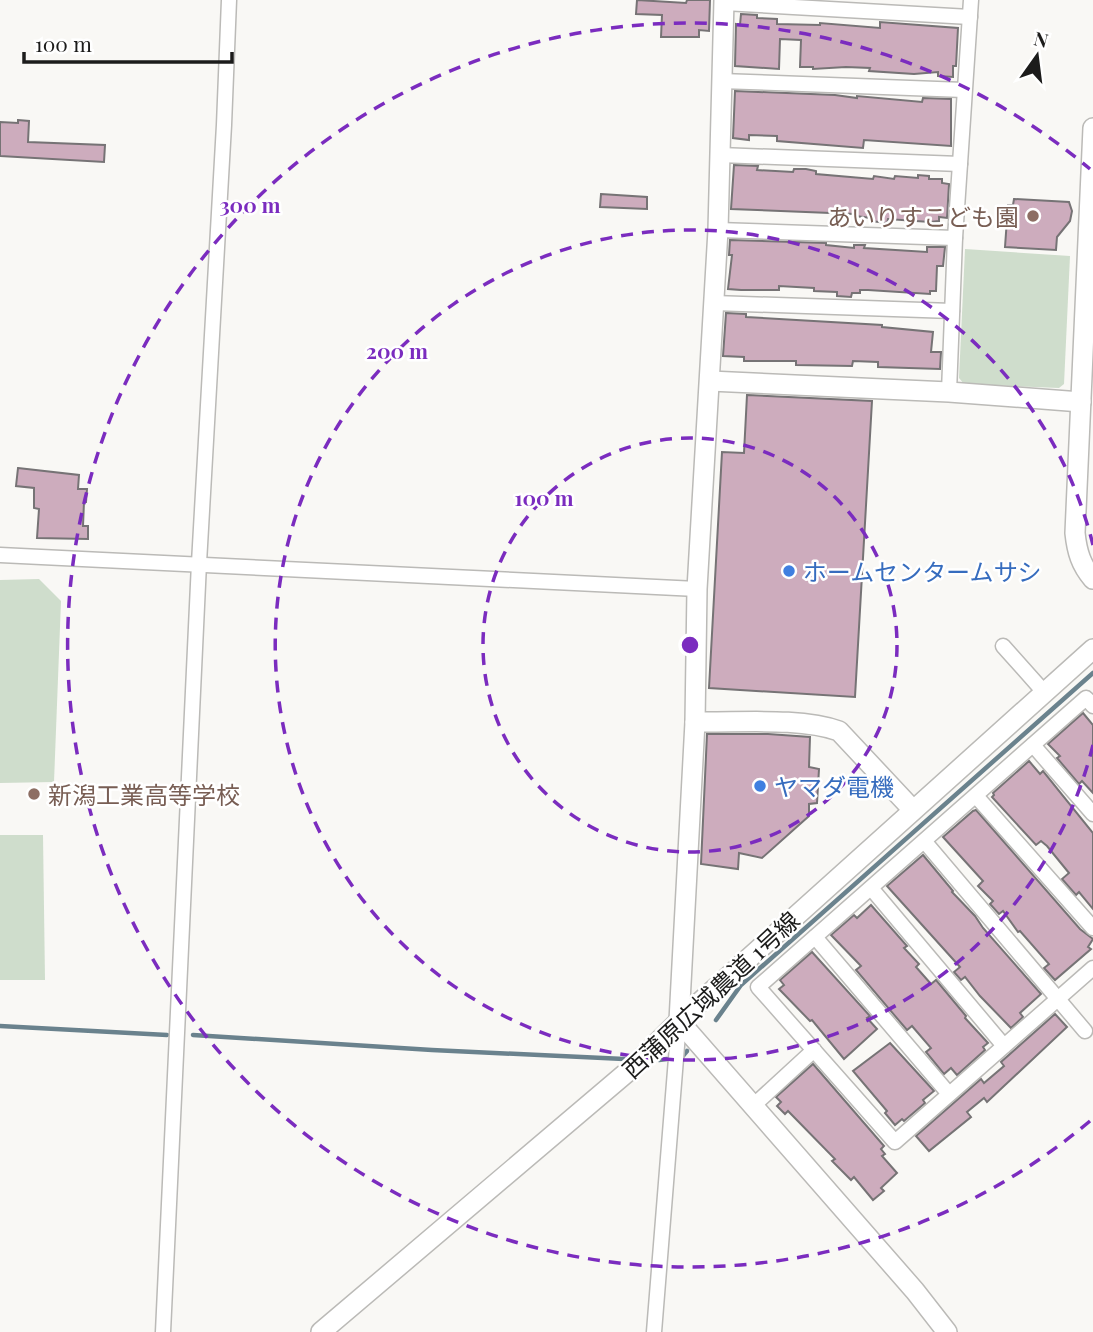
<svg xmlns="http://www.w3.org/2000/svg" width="1093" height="1332" font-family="'Playfair Display','Noto Sans JP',serif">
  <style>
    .green { fill: #cfddcc }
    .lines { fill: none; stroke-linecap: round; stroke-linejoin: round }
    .stream { stroke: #6a828d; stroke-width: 4.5 }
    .building { fill: #cdacbd; stroke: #767375; stroke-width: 2 }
    .street-casing { stroke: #bbbab7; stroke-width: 17 }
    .secondary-casing { stroke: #bbbab7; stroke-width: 22 }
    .street { stroke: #fff; stroke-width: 14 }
    .secondary { stroke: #fff; stroke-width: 19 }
    .ring { fill: none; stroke: #7b2cbf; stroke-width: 3.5; stroke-dasharray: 12 9 }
    .education-dot { fill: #8d6e63; stroke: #fff; stroke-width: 2.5 }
    .shop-dot { fill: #3f7fe0; stroke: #fff; stroke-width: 2.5 }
    .labels { text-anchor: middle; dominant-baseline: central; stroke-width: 5; stroke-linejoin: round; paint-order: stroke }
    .education-label { font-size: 24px; fill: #785e54; stroke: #fff; text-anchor: end }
    .shop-label { font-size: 24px; fill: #366cbe; stroke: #fff; text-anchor: start }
    .street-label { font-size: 24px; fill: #1c1c1b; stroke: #fff }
    .centre { fill: #7b2cbf; stroke: #fff; stroke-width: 3.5 }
    .ring-label { font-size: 21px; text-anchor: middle; font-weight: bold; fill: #7b2cbf; stroke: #fff; stroke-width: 5; stroke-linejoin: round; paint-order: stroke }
  </style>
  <rect width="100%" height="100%" fill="#f9f8f5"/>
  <g class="green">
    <path d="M965,249L1070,256L1064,384L1059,388L964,384L959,378Z"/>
    <path d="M39,579L61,601L54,782L0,783V580Z"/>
    <path d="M0,835H43L45,980H0Z"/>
  </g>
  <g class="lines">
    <g class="stream">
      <path d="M716,1020L741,985L1093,673"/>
      <path d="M0,1026L167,1035"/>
      <path d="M193,1035L432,1050L624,1059"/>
      <path d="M682,1057L687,1051"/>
      <path d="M659,1060L667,1059"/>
    </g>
  </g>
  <g class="building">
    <path d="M637,0L686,3L687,0H710L709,31L699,30V37H661L662,15L636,14Z"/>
    <path d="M741,14L757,15V18L777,19V24L820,25V23L880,28V22L958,28L956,66H953V77L938,76V72L914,74L869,71L870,68L846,67L813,69V67H800L801,40L780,39L779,69L735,66L736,24L740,25Z"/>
    <path d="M735,91L835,95L857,98V96L922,102L923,98L951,99V146L864,140L863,148L777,141V136L749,135V140L733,138Z"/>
    <path d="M18,120L29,121L28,142L105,145L104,162L0,156V122L18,123Z"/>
    <path d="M734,165L758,166L757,170L793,172L794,169H806L816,171V174L873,179L874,176L894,179L895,176L918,178V175L929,176V179H942V183L949,184L947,218L939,217V221L930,222L888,219L887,223L871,221V218L855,216V214L731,209Z"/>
    <path d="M601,194L647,197V209L600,207Z"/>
    <path d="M1014,199L1069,202L1072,211L1070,221L1057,237L1056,250L1005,247L1008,205H1013Z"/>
    <path d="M730,240L826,243V245L854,248V245H865L864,248L927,252V247H945L943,266H937L936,291H930V294L868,290H860V293H852L851,297L837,296V292L814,291V288L779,286V290H741L728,289L732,255H729Z"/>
    <path d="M726,313L746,314V317L882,325V327L933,332L931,352H941L940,369L878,367V362L853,361L852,366L796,365V361H744V357L723,356Z"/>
    <path d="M747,395L872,401L855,697L709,688L722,452L744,453Z"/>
    <path d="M18,468L79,475L78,489H87L86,502H84L83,526H88V539L37,538L39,509L34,508V488L16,486Z"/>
    <path d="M1083,713L1093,725V793L1082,781L1079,784L1057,758L1060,756L1048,744Z"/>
    <path d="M707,734H768L810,737L809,767L819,769L817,803L809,804V816L762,858L739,853L738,869L701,864Z"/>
    <path d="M1029,761L1040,774L1043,771L1093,833V909L1079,892L1076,895L1062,879L1069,873L1047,846L1041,841L1036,845L992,797L994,795L993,793Z"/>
    <path d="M976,810L1080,929L1093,939L1088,947L1091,949L1055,980L1044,968L1049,964L1020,931L1018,932L1003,911L999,914L990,904L993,901L978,886L983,881L943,837L973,811Z"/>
    <path d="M923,855L953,891L952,892L975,916L983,928L1041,994L1020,1013L1023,1017L1011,1028L980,996L965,977L961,980L954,972L960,967L887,886Z"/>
    <path d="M871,905L907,946L904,948L919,964L916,967L931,984L936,980L966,1016L965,1018L988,1043L983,1047L985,1050L957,1075L951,1068L944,1074L926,1052L931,1048L912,1026L907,1030L856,970L861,966L831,935L854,915L857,918Z"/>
    <path d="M812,952L870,1016L867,1018L877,1029L844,1059L812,1020L810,1021L779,989L784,985L780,980Z"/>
    <path d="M1055,1014L1067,1027L987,1102L984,1098L967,1112L971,1117L929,1151L916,1136L981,1079L984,1083L1004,1066L1001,1062Z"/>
    <path d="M890,1043L934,1091L923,1100L925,1103L904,1121L902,1119L895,1125L885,1113L887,1111L853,1071Z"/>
    <path d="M813,1064L884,1146L881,1149L885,1154L882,1156L897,1173L881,1188L884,1191L873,1200L854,1177L851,1180L832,1161L835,1159L788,1111L785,1114L777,1106L781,1102L776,1097Z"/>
  </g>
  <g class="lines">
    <defs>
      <g id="street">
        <path d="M724,3L970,17"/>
        <path d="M721,81L964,90"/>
        <path d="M720,155L960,164"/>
        <path d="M718,230L955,238"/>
        <path d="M714,303L952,311"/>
        <path d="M949,392L955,238L971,0"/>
        <path d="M0,555L697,589"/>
        <path d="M1003,646L1044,692"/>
        <path d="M1093,706L1086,698L758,987L895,1142L1093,968"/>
        <path d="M1033,745L1093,814"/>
        <path d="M976,796L1093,928"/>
        <path d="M925,842L1085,1031"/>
        <path d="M871,888L1004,1046"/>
        <path d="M815,937L949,1094"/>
        <path d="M753,1106L814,1050"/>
        <path d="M163,1332L199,563L224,125L229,0"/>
        <path d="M654,1332L679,1021"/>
      </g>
      <g id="secondary">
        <path d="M724,0L718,230L697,589L695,722L679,1021L915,1291L947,1332"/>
        <path d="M1093,128L1075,533C1077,552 1081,565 1093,579"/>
        <path d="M710,381L949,392L1081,402"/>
        <path d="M695,722C738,723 800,717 839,731L913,810"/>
        <path d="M321,1332L632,1068L679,1021L1093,649"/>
      </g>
    </defs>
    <use href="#street" class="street-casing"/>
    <use href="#secondary" class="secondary-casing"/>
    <use href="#street" class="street"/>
    <use href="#secondary" class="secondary"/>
  </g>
  <g class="ring">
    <circle cx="690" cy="645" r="207"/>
    <path d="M1093 745A415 415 0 1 1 1093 545"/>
    <path d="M1090 1121A622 622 0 1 1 1090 169"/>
  </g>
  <g class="education-dot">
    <circle cx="1033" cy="216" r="7"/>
    <circle cx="34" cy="794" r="7"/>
  </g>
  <g class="shop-dot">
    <circle cx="789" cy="571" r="7"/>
    <circle cx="760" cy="786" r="7"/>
  </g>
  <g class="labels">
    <g class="education-label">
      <text x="1019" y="216">あいりすこども園</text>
      <text x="48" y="794" text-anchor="start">新潟工業高等学校</text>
    </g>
    <g class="shop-label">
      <text x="803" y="571">ホームセンタームサシ</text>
      <text x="774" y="786">ヤマダ電機</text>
    </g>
    <g class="street-label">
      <text transform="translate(710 994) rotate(-43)">西蒲原広域農道 1号線</text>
    </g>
  </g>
  <circle cx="690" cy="645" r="10" class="centre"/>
  <g class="ring-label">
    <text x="250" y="213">300 m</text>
    <text x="397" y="359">200 m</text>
    <text x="544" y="506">100 m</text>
  </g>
  <g transform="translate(1037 56) rotate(14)" stroke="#ffffff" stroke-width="5" paint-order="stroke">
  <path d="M0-5L12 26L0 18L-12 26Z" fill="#1c1c1b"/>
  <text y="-10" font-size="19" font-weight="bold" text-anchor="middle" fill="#1c1c1b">N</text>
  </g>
  <path d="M24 52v10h208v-10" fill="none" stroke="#1c1c1b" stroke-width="3.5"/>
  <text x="35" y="52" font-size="21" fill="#1c1c1b" stroke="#ffffff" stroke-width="5" paint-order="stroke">100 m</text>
</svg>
